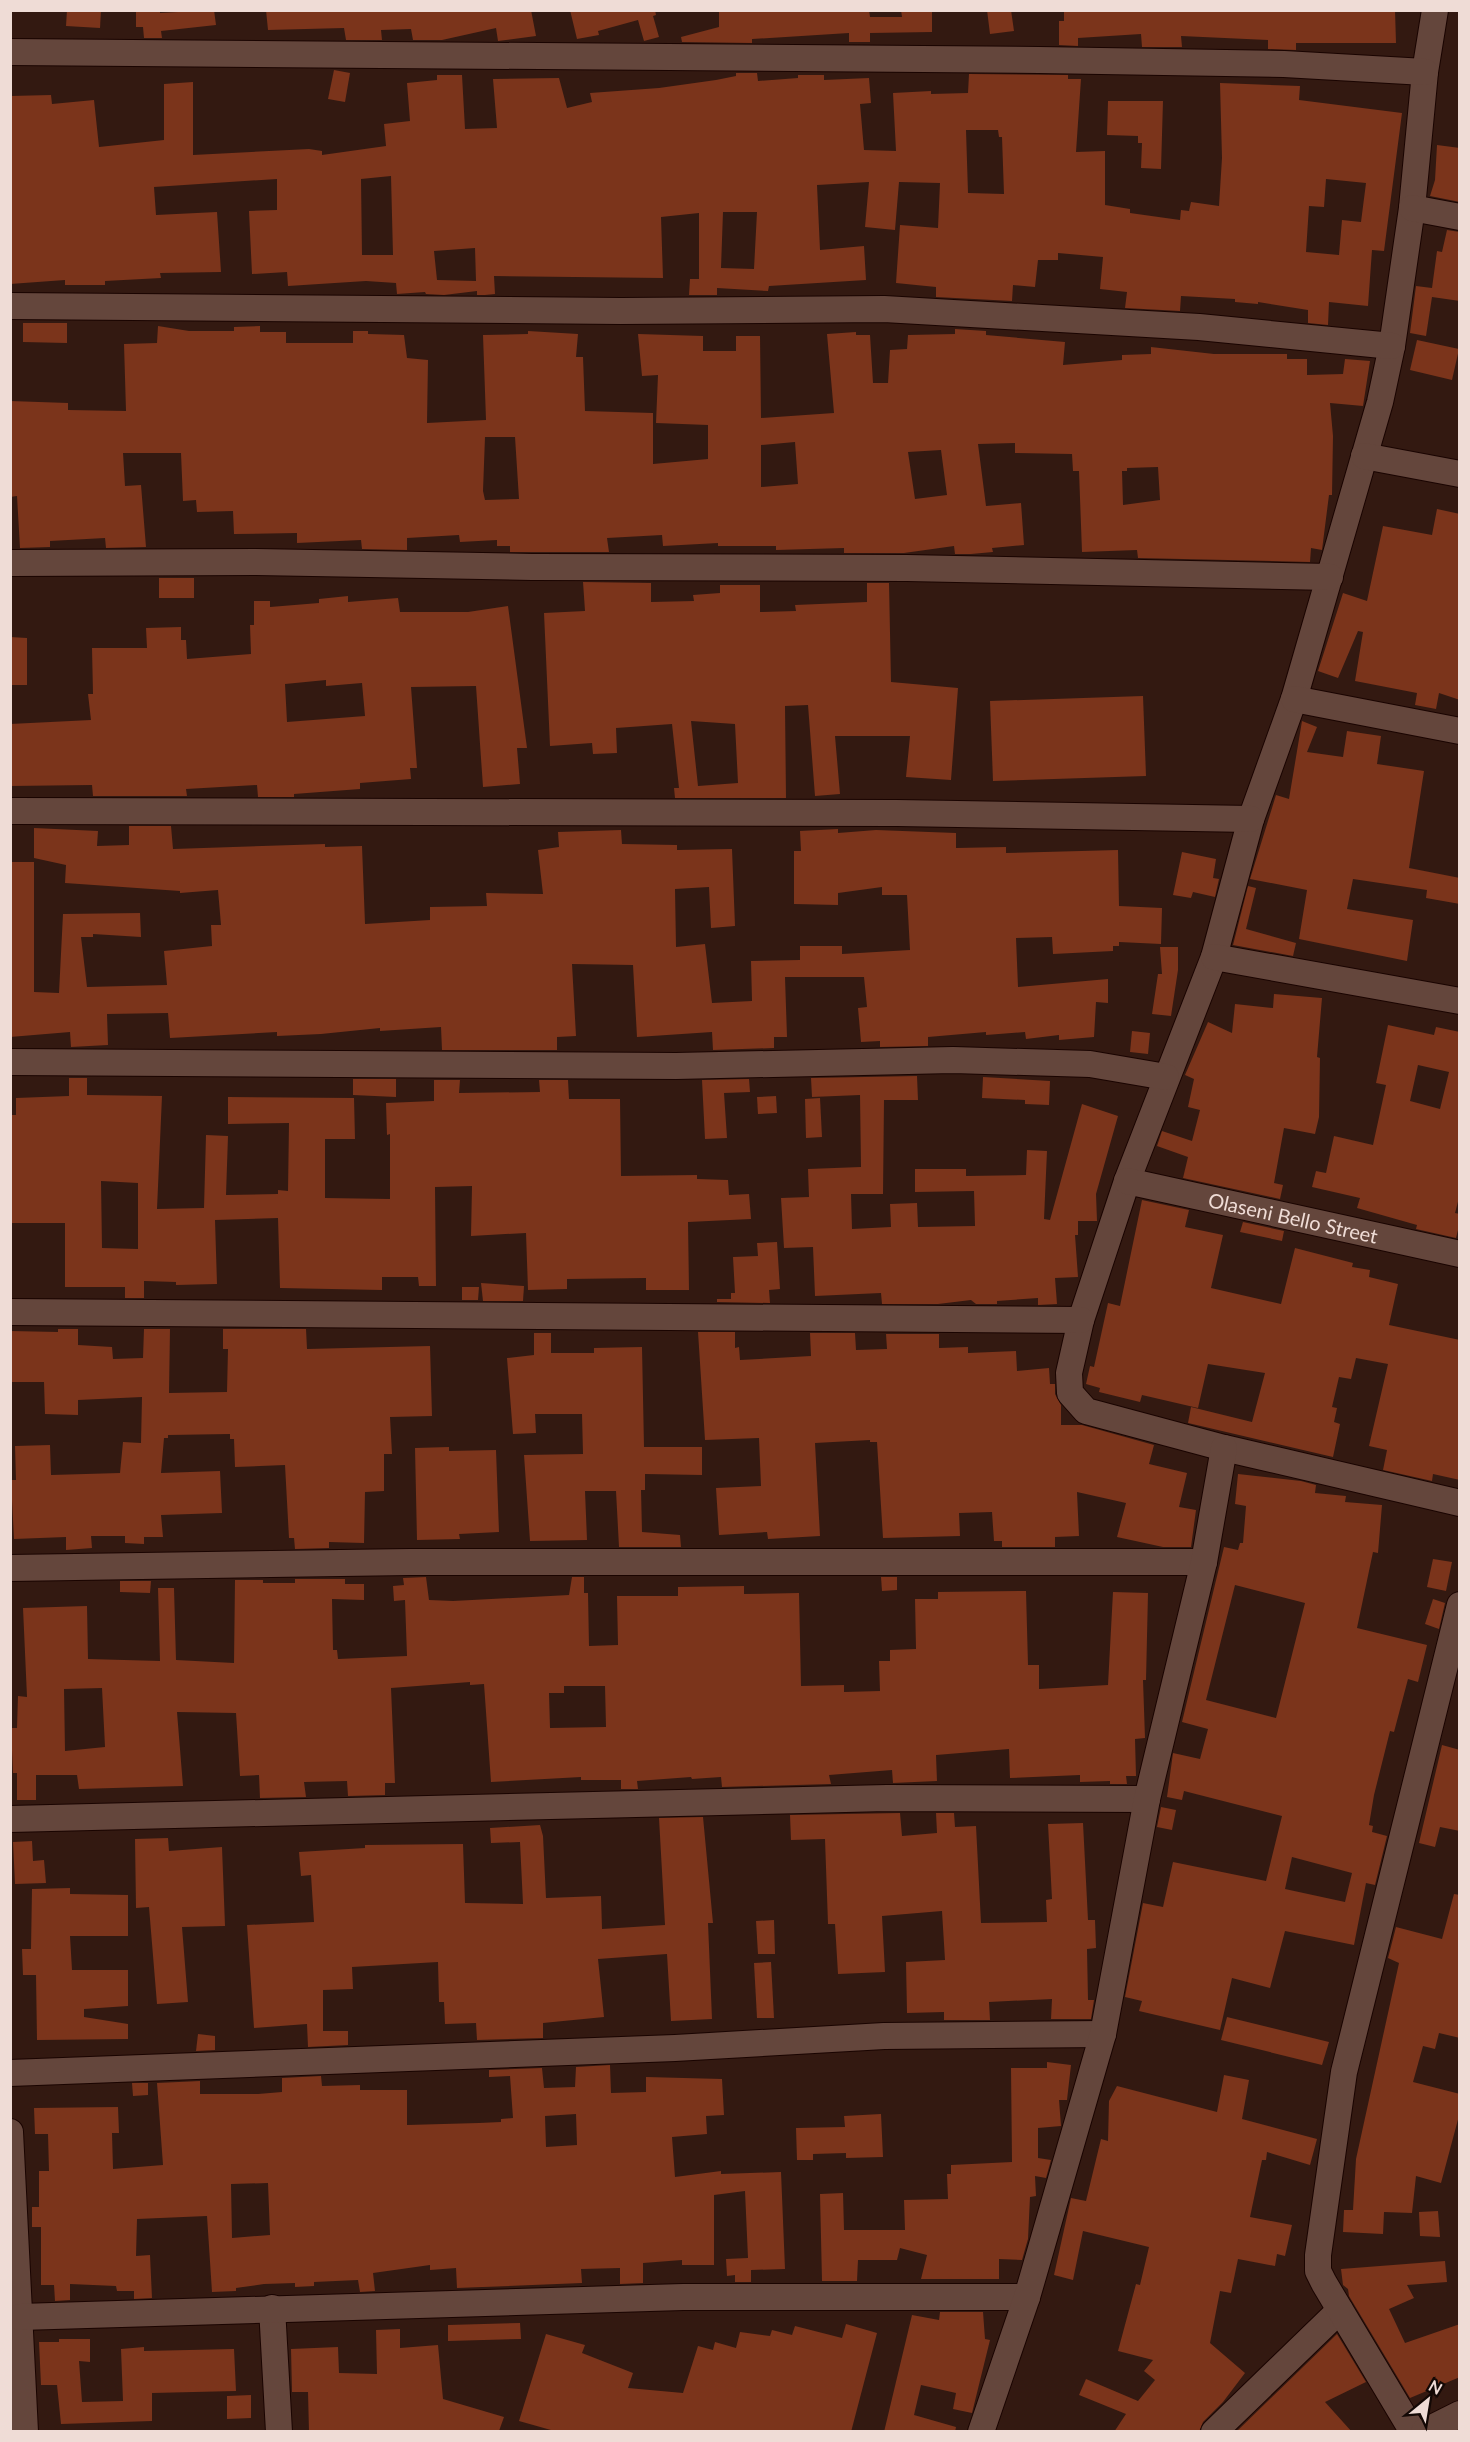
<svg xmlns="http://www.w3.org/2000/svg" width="1470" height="2442" font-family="Lato,sans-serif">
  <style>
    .building { fill: #7b341b; fill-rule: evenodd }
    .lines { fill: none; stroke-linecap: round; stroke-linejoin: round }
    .minor-casing { stroke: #1a0400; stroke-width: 28 }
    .minor { stroke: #64463c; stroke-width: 26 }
    .labels { text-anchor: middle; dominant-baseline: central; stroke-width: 4.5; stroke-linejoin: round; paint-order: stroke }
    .street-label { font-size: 20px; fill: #efdcd6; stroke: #130805 }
  </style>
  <rect width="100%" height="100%" fill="#331911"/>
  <g class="building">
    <path d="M67,10H101L100,28L66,26Z"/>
    <path d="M136,10H160V13L214,10L216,25L161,31L162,38H144L143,27H136Z"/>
    <path d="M266,10H531L536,36L498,41L496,28L442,40H413L411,29L381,30L382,40H346L344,28L268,30Z"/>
    <path d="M570,10H655L656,15L653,16L659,37L644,41L638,20L598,31L599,35L577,39Z"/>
    <path d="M719,10H869L870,17H902L901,10H932V32L870,33V42H849V33L752,39V43L682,42L681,37L719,27Z"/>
    <path d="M987,10H1011L1014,31L990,34Z"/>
    <path d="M1064,10H1395L1396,43H1296V50L1268,49V40L1181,36L1182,47H1142L1141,34L1078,38V46L1059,45V21H1064Z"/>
    <path d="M334,70L350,73L345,102L328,99Z"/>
    <path d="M736,73H757L758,81L798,78V75H824V80L869,78L871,103L860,104L864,150L896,151L893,93L931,91V94L968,93L969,74L1068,75V79H1081L1076,152L1105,151V205L1130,209V213L1180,220L1181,210L1189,211L1191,202L1219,206L1222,158L1220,83L1300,86L1299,100L1402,113L1384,251L1372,250L1368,306L1329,302L1328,325L1308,323V310L1258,302V304L1235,302V299L1181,296L1180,311L1125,308L1127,292L1100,289L1103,257L1058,253V260H1038L1035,287L1013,285L1012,301L936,297V287L896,283L900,225L938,228L940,183L899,182L895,230L865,227L869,182L817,185L820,250L864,246L866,280L769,286L768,291L717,288V295H689L690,279H699V213L661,217L663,278L494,276L495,294L485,295H477V291L444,295L426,294L425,292L397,294L396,283L366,281L288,286L287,272L252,274L249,211L277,210V179L154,187L156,215L217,212L221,272L160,273L161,278L105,281V285H65V280L10,284V96L51,95L52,104L94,100L99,147L164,140V84L193,82V155L309,149L322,151V155L386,146L384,124L410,121L407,83L437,80V75H462L465,129L497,128L493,79L559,78L567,108L592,102L590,93L659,88L716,80L736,76ZM966,130H998L999,137H1002L1004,194L968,193ZM391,176L393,255H362L361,179ZM1326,179L1366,183L1361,222L1342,220L1339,255L1306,252L1309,206L1324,207ZM723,212H757L754,269L721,268ZM475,248L476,281L437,280L434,251Z"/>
    <path d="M1108,101H1163L1161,169L1141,168L1142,143H1138V136L1107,135Z"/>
    <path d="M1437,145L1460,148V202L1430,196L1435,180Z"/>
    <path d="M1447,230L1460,232V301L1432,297L1426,336L1410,333L1416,286L1432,288L1437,251L1442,252Z"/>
    <path d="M23,323H67V343L23,342Z"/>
    <path d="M158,326L189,331H234V327L260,326V332H286V343H353V331H368V334L404,335L407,358L428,360L427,423L486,420L483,335L528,334V331L578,334L576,357H583L585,411L653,413V464L708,459V425L656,423L658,375L642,376L638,334L703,336V351H736V336H760L761,418L834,413L827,334L856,332V335H870L873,383H888L890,350L907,349L908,335L955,334V329L986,331V335L1065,342L1063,365L1122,360V355L1151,354V347L1214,354H1287V359H1307V375L1343,374L1345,359L1370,361L1363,406L1330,403L1333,436L1332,495H1329L1322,550L1311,548L1310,562L1138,558L1137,550L1082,552L1079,471H1073L1072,454L1015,453V443L978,444L986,506L1021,503L1024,545L992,548L993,552L971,554H955L954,546L904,553H844V548L776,550V546H718V543L663,546L662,535L607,538L609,552H510V546H497V540L460,542L459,535L407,538V550L362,549L361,540L297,543V533L234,534L233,511L197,512L196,500L183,501L181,453H123L125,486L141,485L146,547L106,548L105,538L50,541V547L20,548L17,496L10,497V401L68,403V410L126,411L124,344L157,343ZM485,437H515L519,499L485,500L483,491ZM795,442L798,484L761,487V445ZM941,450L947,495L915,499L908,452ZM1158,467L1160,500L1123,505L1122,471H1127V468Z"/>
    <path d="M1417,340L1459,349L1452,380L1410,370Z"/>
    <path d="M1437,509L1460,514V700L1439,693L1436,709L1415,705L1417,693L1355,681L1363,632L1358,631L1338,678L1318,671L1343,593L1367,601L1383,526L1432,535Z"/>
    <rect x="159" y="578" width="35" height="20"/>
    <path d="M583,582L651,583V602L694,601L693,595L720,593V585H760V612L796,611L795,605L867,602V583H889L891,682L958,688L951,780L906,777L910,736H835L840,794L815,796L808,705L785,706L786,798H675L674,788H679L672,724L616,728L617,753L593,754L592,743L550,746L544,613L585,611ZM691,721L735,724L738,783L698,786Z"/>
    <path d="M348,596V602L398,598L400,612H468L508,606L527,748H517L520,784L483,787L476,686L411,687L417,768H410L411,779L360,783V789L294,794V797H258L257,785L186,789L187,796H93L92,785L10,786V724L91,720L88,694H93L92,648H147L146,628L181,627V640H186L187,659L251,654L250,625H254V601H270V607L319,603V599ZM326,680V686L362,683L365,716L287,722L285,684Z"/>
    <path d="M10,637L27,638V685H10Z"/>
    <path d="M1143,696L1146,776L993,781L990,701Z"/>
    <path d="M1302,721L1317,727L1307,752L1343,757L1347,731L1381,736L1377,764L1424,771L1409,868L1460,878V904L1426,898L1427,890L1353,879L1347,909L1413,920L1407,961L1299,939L1307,890L1250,879L1276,795L1289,799Z"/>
    <path d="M129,826H171L173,849L325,844V847L362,846L365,924L430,920V907L487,906L486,893L543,894L538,850L559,847L558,832L621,830L622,844L677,845V850L732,849L735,926L711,928L709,887L675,889L676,947L705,944L712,1003L752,1001L751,961L800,960V946H842V954L910,950L907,895H882V887L838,893V905L794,904V851H801L800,831L838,829V833L876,830L956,833V848L1006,847V853L1118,850L1119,906L1162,908L1161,944L1119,942V946H1113V951L1053,954L1052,937L1016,938L1018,987L1108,979V1003L1096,1002L1094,1037L1059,1040V1035L1026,1039L1025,1032L986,1035V1032L928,1037V1046L880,1047V1041L861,1042L858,1008L867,1007L864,977H785L787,1037H774V1048L713,1050L712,1032L637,1037L633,965L572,964L576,1036L557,1037V1050H442L441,1027L380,1031V1028L321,1034L277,1036V1032L170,1038L168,1013L107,1014L108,1045L71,1047L70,1032L10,1037V862H34V992L59,993L63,914L140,913L141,937L93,934V937H81L87,987L167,985L164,951L212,946L211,925H221L218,890L180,893V891L65,883L66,865L34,858V828L98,831L97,846L129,845Z"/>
    <path d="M1182,852L1216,859L1213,878L1219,879L1215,897L1193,892L1191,898L1173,895Z"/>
    <path d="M1248,886L1256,888L1246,929L1296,943L1293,956L1233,945Z"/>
    <path d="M1160,947H1178V970L1171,1016L1152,1014L1158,974H1162Z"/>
    <path d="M1274,994L1322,998L1317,1057L1320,1058L1319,1117L1315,1134L1284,1128L1274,1183L1283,1185L1280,1199L1183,1178L1188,1157L1157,1146L1162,1131L1192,1141L1200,1110L1188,1107L1194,1079L1185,1075L1208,1022L1232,1033L1235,1004L1273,1008Z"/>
    <path d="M1388,1025L1434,1035L1436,1027L1460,1032V1194L1455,1213L1460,1214V1222L1456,1238L1416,1229L1417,1225L1357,1208L1360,1198L1312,1187L1316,1171L1326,1173L1334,1136L1373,1145L1386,1085L1376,1083ZM1418,1065L1449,1072L1440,1109L1410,1101Z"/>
    <path d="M1132,1031L1150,1033L1148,1054L1130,1052Z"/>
    <path d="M917,1076L918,1100H884L883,1194H851L852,1229L891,1227L890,1204L917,1203L918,1227L975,1226L974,1191L915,1192V1169H966V1176L1026,1175L1027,1150L1047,1151L1044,1219L1050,1220L1082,1104L1118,1116L1096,1194L1097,1221H1078V1235H1075L1078,1277L1055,1278L1057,1304L1038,1305V1298L997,1301V1304H976L971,1300L938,1304H882L881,1293L815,1296L813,1247L784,1248L781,1198L809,1197L808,1169L861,1167L860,1095L812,1097L811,1078Z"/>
    <path d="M983,1077L1050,1081L1049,1105L1025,1104V1100L982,1098Z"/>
    <path d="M69,1078H87V1095L162,1096L157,1209L204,1208L206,1135L228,1136L226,1195L278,1194V1190L288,1191L289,1123L228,1124V1097L354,1098L355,1139H325V1198L390,1199V1134L387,1135L386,1103L434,1101V1080H460L459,1093L540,1092L539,1080H568L569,1099H620L621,1176L697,1175V1179L728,1180L729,1195L749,1194L751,1219L688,1222L689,1290H646V1278L567,1279V1289L528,1290L526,1233L471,1236L472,1186L435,1187L436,1286H419L418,1277H382V1290L280,1288L278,1218L215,1220L217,1284L176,1285V1282L144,1281V1298H125V1287H65V1223H10V1115H16V1098L69,1096ZM101,1181L138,1183V1249L102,1248Z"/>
    <path d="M353,1079H396V1097L353,1095Z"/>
    <path d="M749,1079L750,1092L724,1093L727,1138L705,1139L702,1080Z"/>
    <path d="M776,1096L777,1113L758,1114L757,1097Z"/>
    <path d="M820,1098L822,1137L806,1138L805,1099Z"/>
    <path d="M1142,1200L1189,1210L1185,1227L1223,1235L1211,1288L1281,1304L1295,1248L1353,1263L1352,1267L1370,1270L1369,1277L1398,1284L1389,1325L1460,1340V1480L1433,1474L1432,1481L1383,1470L1387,1450L1369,1446L1388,1364L1356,1358L1351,1379L1339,1377L1332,1407L1337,1408L1334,1422L1340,1424L1333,1457L1188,1423L1191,1407L1252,1422L1265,1373L1208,1364L1198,1408L1142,1395L1140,1402L1099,1392L1100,1388L1086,1384L1090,1366L1094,1367L1108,1303L1120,1306Z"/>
    <path d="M1243,1222L1284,1231L1282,1241L1240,1232Z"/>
    <path d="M777,1242L780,1289L769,1290L770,1303L717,1302V1299H731V1293H735L733,1257L758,1256L757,1243Z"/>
    <path d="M481,1283L524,1286L523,1301H483Z"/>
    <path d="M462,1287H479L478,1300H462Z"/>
    <path d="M58,1329H78V1345L112,1347L113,1359L143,1358L144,1329H170L169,1393L227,1392L228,1349H223V1329H306L307,1349L430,1346L432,1416L390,1417L392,1454H384V1491L365,1492L364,1543L329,1542V1548L295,1549L294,1538H289L285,1465L235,1467L234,1439H230V1434L168,1435V1438H164L161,1473L220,1471L222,1513L161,1515L163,1537H144V1544L125,1543V1536H91L92,1548L66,1550V1537L14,1539L11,1480H16L15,1446L50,1445L51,1475L120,1473L123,1442L141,1443L142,1397L78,1400V1415L45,1414L44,1382H10V1331L58,1332Z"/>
    <path d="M698,1332H735V1348L739,1347L740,1360L811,1356L810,1333H855L856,1350L887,1349L886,1334H939V1348L968,1347V1353L1016,1351L1017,1371L1049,1368L1050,1384H1055V1394L1061,1405V1425H1082L1154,1445L1149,1464L1187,1473L1179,1507L1196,1510L1191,1547H1163L1117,1537L1126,1503L1077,1492L1079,1536L1055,1537V1547H1002V1541H994L992,1512L959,1513L960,1536L883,1538L877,1442H870V1440L815,1443L820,1536L768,1539L767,1532L719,1535L716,1488L761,1486L759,1438L705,1440Z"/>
    <path d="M534,1333H551V1353H594V1348L642,1347L644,1447H702V1475L645,1474V1490H641L642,1532L680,1535L681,1547H619L616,1491H585L587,1540L530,1541L524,1455L583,1454L582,1414H535L536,1433L513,1434L507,1358L534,1355Z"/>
    <path d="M449,1447V1451L496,1450L499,1532L459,1534L460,1539L417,1540L415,1448Z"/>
    <path d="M1238,1474L1301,1481L1316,1485L1315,1493L1346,1496L1345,1502L1382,1505L1378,1553L1373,1552L1357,1628L1427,1645L1418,1682L1408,1679L1394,1732L1390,1731L1374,1795L1369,1825L1373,1826L1372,1832L1387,1836L1375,1885L1366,1883L1354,1945L1285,1931L1270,1988L1232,1978L1220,2030L1139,2011L1142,2001L1125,1997L1143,1903L1163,1907L1173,1862L1266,1881L1282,1816L1184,1791L1182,1800L1167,1797L1173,1753L1200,1759L1208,1729L1182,1722L1224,1547L1238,1550L1240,1543H1243L1246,1506L1235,1504ZM1235,1585L1305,1603L1276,1718L1206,1700ZM1292,1857L1352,1873L1345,1902L1285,1889Z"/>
    <path d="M1433,1559L1452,1562L1446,1591L1427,1587Z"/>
    <path d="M426,1577L429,1600L453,1601L569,1595L572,1577H584V1593H588L589,1646L618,1645L617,1596H678V1587L744,1586V1594L799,1593L801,1686L844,1685V1692L880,1691L879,1661H890V1650L916,1649L915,1599H938V1592L1026,1591L1028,1665H1039V1689L1108,1685L1113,1592L1148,1593L1146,1680H1143L1145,1738L1135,1739L1136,1776H1126L1127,1784H1110V1781L1080,1782V1775L1010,1778L1009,1749L936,1755L937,1781L893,1783L892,1770L829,1775L831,1784L722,1787L721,1777L692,1779L691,1777L637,1781L638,1789H621V1780H581V1777L491,1782L484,1684L470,1685V1682L391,1688L395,1783H385V1795L348,1796L347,1781L304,1782L306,1797L260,1798L259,1775L240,1776L236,1713L177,1712L183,1786L79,1789L77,1775H36V1800H17V1773H13L11,1728H17L18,1696L27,1697L23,1608L87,1606L88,1659L160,1661L158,1588H174L176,1660L234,1663L235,1580H263V1583H295V1579H345V1584H364V1600L332,1599L333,1650H337L338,1659L407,1656L405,1600L394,1601L393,1586L404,1585L403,1578ZM564,1686H605L606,1727L550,1728L549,1693H564ZM102,1688L105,1747L65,1751L64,1689Z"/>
    <path d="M881,1577H897V1590L882,1591Z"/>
    <path d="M120,1581H151L150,1593L120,1592Z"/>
    <path d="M1433,1599L1445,1603L1439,1629L1425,1624Z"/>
    <path d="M1442,1745L1460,1750V1831L1440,1827L1435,1847L1419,1843Z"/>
    <path d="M1161,1807L1176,1810L1172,1830L1157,1827Z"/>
    <path d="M900,1813L902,1836L937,1833L936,1813H954L955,1827L976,1826L981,1923L1047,1922L1046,1900L1052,1899L1048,1824L1083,1823L1088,1920H1095L1096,1948L1087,1949L1088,2000H1094L1091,2019H1051L1052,1999L989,2002L990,2020H944V2012L907,2013L906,1962L945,1960L942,1911L882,1916L885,1972L838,1974L835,1924H828L825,1839L791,1840L790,1815Z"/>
    <path d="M703,1817L713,1923H708L712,2019L671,2021L667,1954L598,1959L604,2017L543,2023V2038L477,2040L476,2023L445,2024L444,2002H439L438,1962L352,1967L353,1989L323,1990V2031H348V2045L308,2047L307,2024L254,2028L247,1925L314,1922L311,1875L301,1876L299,1852L365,1848V1845L463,1844L465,1903L523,1904L520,1842L491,1843L490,1828L540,1825L543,1836L546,1898L601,1896L602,1929L665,1925L659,1818Z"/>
    <path d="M168,1838L169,1851L222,1847L225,1926L182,1927L188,2002L157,2004L149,1907L136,1908L135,1839Z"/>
    <path d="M32,1841L33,1861L44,1860L46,1883L15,1884L13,1842Z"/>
    <path d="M70,1888V1894L128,1895V1936H70L72,1970H128V2006L84,2009V2017L128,2024V2039L37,2040L36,1975H23L22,1949H31L32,1889Z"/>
    <path d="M1454,1894L1460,1895V2038L1439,2033L1435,2049L1423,2046L1413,2082L1460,2094V2112L1441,2183L1416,2176L1412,2213L1384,2212L1383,2234L1343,2232L1344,2210H1353L1356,2159L1399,1963L1388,1958L1396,1927L1442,1939Z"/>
    <path d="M774,1920L775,1954H758L756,1921Z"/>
    <path d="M771,1962L774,2018H757L754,1963Z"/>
    <path d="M1227,2017L1329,2042L1322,2065L1221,2040Z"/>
    <path d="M198,2034L215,2036V2050L196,2051Z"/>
    <path d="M1047,2062L1071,2065L1067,2100H1059L1061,2126L1038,2128V2158L1051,2160L1046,2178L1035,2176L1036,2196L1030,2197L1028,2239L1022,2260L999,2259V2279H921L927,2255L900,2248L897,2260H858L857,2281H822L820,2194L843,2193L844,2230H905L904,2200L948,2199L947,2174H951V2165L1012,2162L1011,2068H1047Z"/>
    <path d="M610,2065L611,2093L646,2092V2077L722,2079L724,2115L706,2116L707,2134L672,2137L675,2177L721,2171V2174L781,2172L785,2269L751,2270V2282H735V2275L727,2276L726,2259L748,2258L745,2191L714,2195V2265H682V2260L643,2263V2283L620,2284V2268L581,2269L582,2283L457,2288L456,2268L430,2270V2265L373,2273L375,2291L360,2292L358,2280L314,2282V2286L295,2287V2283L264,2284L236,2288V2291L212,2292L207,2216L137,2219L136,2256L150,2255L152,2298L134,2299V2291H117L116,2286L70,2284V2300L55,2301L54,2285H41V2227H32V2207H39V2171H49L48,2134H35L34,2108L118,2107L119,2133H112L113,2169L163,2165L157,2083L200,2081V2094H258L282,2092V2078L321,2076L322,2086L360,2085V2090H407V2125L479,2123L501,2122V2119L513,2118L510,2076L489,2077V2070L542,2068L544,2088L575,2087L576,2067ZM576,2114L577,2145L546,2147L545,2116ZM268,2183L270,2235L232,2238L231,2184Z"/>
    <path d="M1224,2075L1249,2080L1242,2119L1317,2139L1310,2165L1267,2152L1266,2160H1262L1250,2217L1292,2225L1285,2256L1277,2254L1275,2266L1238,2259L1231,2293L1220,2291L1210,2343L1245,2373L1223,2402L1203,2422L1199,2432H1114L1126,2414L1079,2395L1086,2379L1138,2401L1155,2380L1144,2371L1153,2360L1118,2351L1136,2284L1140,2285L1149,2247L1083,2231L1073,2280L1054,2275L1071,2198L1086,2201L1101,2139L1108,2141L1109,2101L1117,2086L1217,2112Z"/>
    <path d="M132,2083H148V2095L133,2096Z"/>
    <path d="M881,2114L883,2157L846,2158V2153L813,2154V2160H797L796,2128L845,2127L844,2116Z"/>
    <path d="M1438,2211L1440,2237L1420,2236L1419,2212Z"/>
    <path d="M1445,2261L1447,2282L1407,2285L1414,2298L1389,2309L1405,2343L1460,2324V2377L1410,2398L1349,2296L1348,2289L1343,2285L1341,2269Z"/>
    <path d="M940,2312H983L985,2339L990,2340L972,2413L953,2409L956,2393L921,2385L914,2415L956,2427L955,2432H884L912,2315L939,2320Z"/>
    <path d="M520,2323L521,2339L448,2341V2325Z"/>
    <path d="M846,2324L877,2333L851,2432H558L519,2421L546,2334L585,2345L582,2353L633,2373L628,2388L683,2393L698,2346L713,2350L715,2342L736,2348L740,2332L770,2336L772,2330L792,2335L795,2326L842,2338Z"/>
    <path d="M400,2329V2348L438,2345L443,2399L504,2417L499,2431L309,2432L308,2392H292L291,2349L338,2347L339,2373L377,2374L376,2330Z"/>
    <path d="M1337,2334L1366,2382L1325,2402L1352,2432H1236Z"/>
    <path d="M59,2339H90V2362L79,2361L82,2402L123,2401L121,2349L144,2347V2351L234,2349L236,2391L152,2393V2421L61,2424L57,2385H41L39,2342H59Z"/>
    <path d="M251,2395V2418L227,2419V2396Z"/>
  </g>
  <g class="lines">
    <defs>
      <g id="minor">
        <path d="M1435,10L1425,72L1412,208L1392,346L1380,402L1294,699L1251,819L1214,957L1127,1181L1081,1320L1069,1373L1070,1393L1086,1411L1224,1448L1460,1503"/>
        <path d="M10,52L1039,60L1284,64L1425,72"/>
        <path d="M1412,208L1460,217"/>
        <path d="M10,306L621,311L884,309L1199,327L1392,346"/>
        <path d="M1364,456L1460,474"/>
        <path d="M10,563L256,562L532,567L907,568L1330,577"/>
        <path d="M1294,699L1460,731"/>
        <path d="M10,811L897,813L1251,819"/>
        <path d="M1214,957L1460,1001"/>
        <path d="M10,1062L676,1066L953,1060L1090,1064L1166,1077"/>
        <path id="s1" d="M1127,1181L1460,1254"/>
        <path d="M10,1312L1081,1320"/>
        <path d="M10,1568L410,1562H1204"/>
        <path d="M10,1819L887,1798L1147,1799"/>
        <path d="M10,2073L675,2048L884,2036L1103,2034"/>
        <path d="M10,2132L25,2432"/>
        <path d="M272,2308L279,2432"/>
        <path d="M20,2317L683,2297H1027"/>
        <path d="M981,2432L1027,2297L1103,2034L1147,1799L1204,1562L1224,1448"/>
        <path d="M1214,2432L1340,2310"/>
        <path d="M1413,2432L1324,2283L1318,2271V2255L1344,2072L1460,1605"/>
        <path d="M1424,2432L1460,2414"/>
      </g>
    </defs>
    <use href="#minor" class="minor-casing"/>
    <use href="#minor" class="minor"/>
  </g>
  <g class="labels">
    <g class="street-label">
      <text stroke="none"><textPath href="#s1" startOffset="170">Olaseni Bello Street</textPath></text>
    </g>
  </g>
  <rect width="1470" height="2442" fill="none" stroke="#efdcd6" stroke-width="24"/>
  <g transform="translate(1428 2400) rotate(30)" stroke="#130805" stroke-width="4.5" paint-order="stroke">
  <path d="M0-4.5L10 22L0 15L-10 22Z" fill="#efdcd6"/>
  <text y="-9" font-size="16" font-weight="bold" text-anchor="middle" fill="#efdcd6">N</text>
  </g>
</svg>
